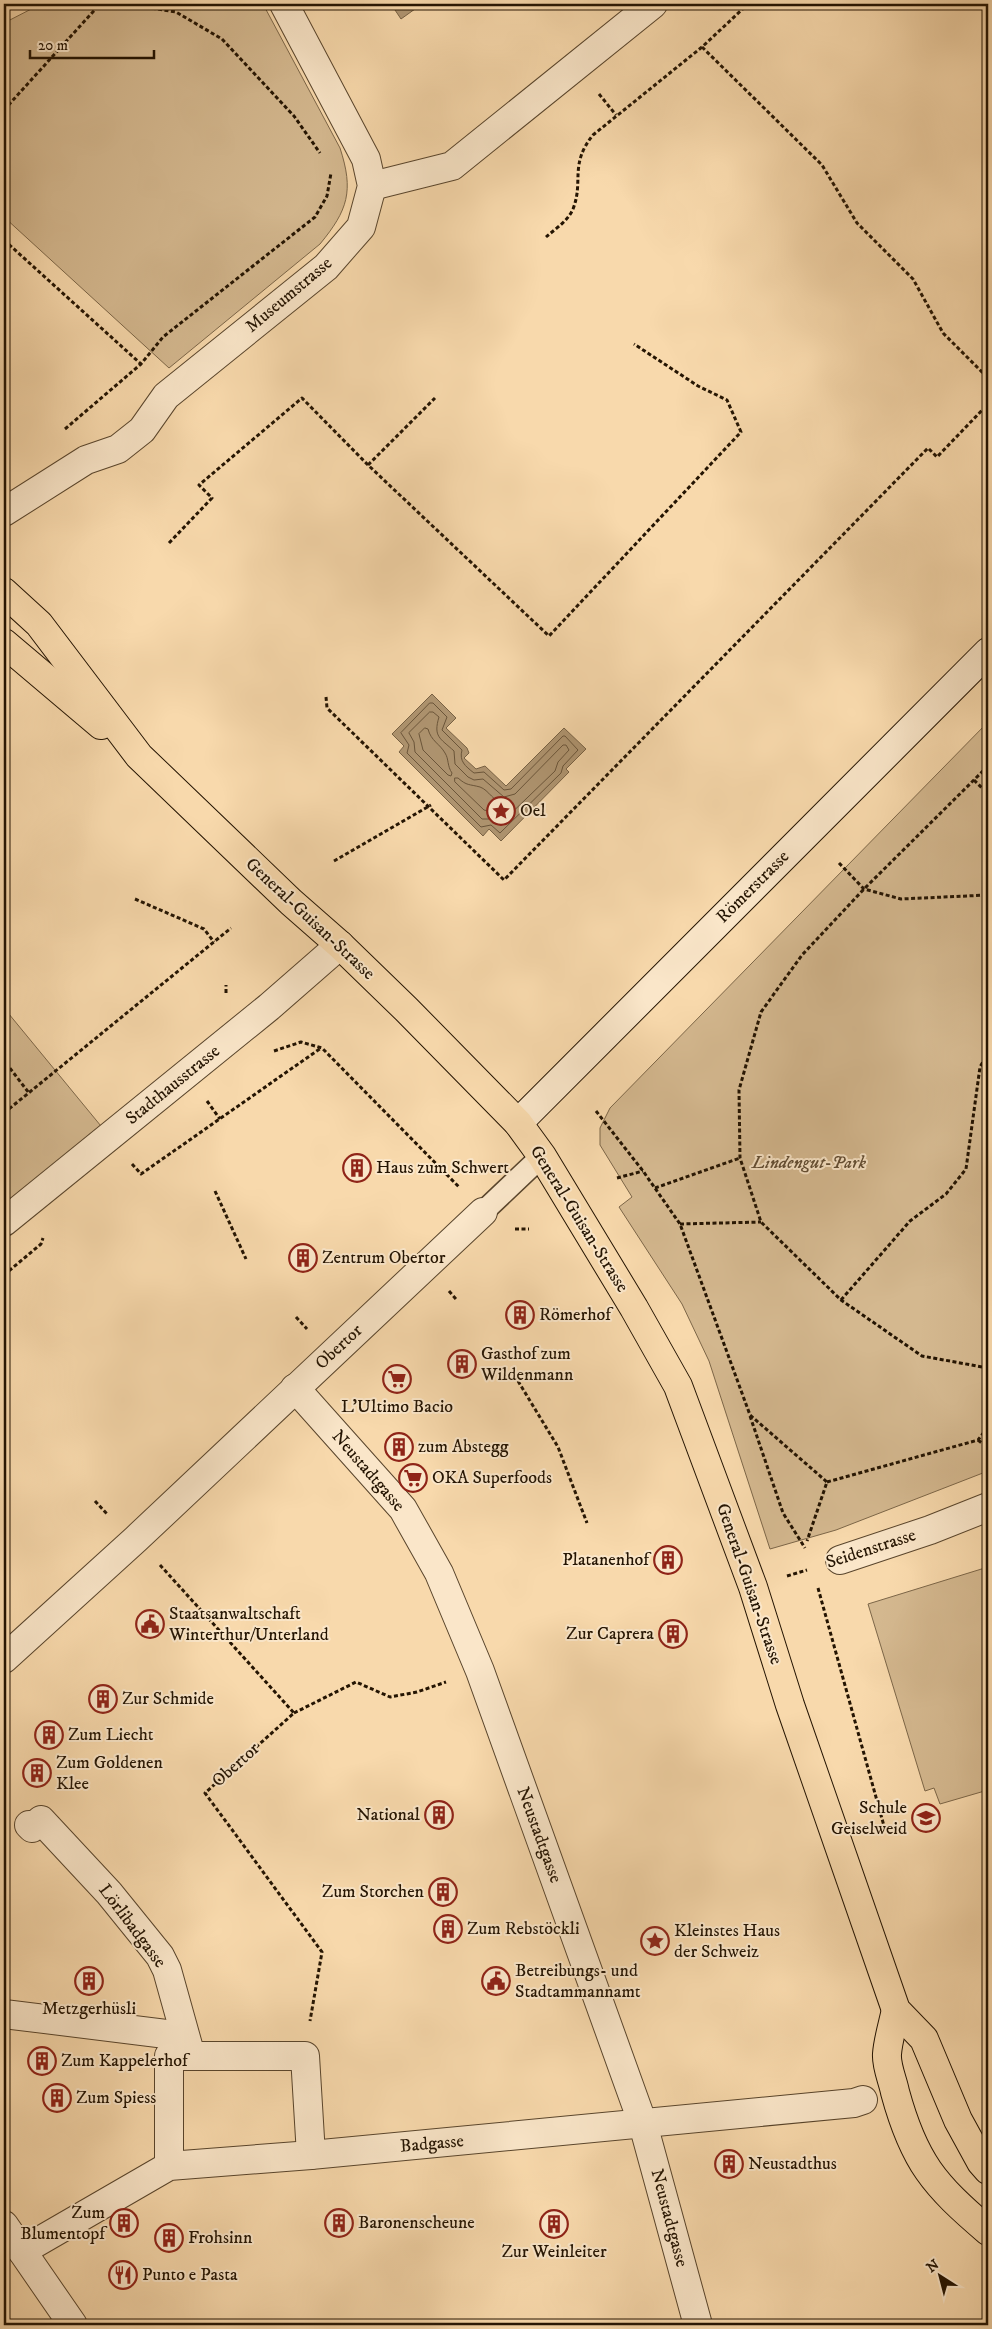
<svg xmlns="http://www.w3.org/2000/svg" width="992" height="2329" font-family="'IM FELL DW Pica',serif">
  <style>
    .green { fill: #d4b88f; stroke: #7c6648 }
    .water { fill: #b09672; stroke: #786245 }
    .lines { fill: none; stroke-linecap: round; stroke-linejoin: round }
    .shore { stroke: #6a553a; stroke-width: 1 }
    .lane-casing { stroke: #59452c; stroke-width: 24 }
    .street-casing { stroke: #59452c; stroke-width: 30 }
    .secondary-casing { stroke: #241402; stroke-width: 30 }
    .primary-casing { stroke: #241402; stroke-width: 30 }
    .path { stroke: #241402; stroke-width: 3; stroke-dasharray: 4 2.5; stroke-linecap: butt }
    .lane { stroke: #fae6c9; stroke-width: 21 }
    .street { stroke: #fae6c9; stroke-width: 28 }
    .secondary { stroke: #fae6c9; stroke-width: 28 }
    .primary { stroke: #f8d9ac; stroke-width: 28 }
    .labels { text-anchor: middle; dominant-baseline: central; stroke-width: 4; stroke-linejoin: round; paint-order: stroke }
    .street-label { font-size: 18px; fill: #241402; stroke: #fae6c9 }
    .poi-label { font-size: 18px; fill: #241402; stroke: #fae6c9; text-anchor: start }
    .park-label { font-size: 18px; font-style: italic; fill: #624d33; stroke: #fae6c9 }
  </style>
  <rect width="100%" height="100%" fill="#f8d9ac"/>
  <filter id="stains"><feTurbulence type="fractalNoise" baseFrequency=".004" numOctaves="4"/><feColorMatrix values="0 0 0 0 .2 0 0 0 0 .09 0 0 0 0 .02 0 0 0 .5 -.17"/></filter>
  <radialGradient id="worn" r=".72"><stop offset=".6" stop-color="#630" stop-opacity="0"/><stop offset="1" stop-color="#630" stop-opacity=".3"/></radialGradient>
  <g class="green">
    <path d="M41,4H263L340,148C354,191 348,210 320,244L169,368L4,217V23Z"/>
    <path d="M988,722V1471L836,1530L770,1549L709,1361L682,1304L619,1207L632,1197L600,1145V1128L610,1108Z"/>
    <path d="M4,1008L110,1137L4,1222Z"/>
    <path d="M988,1567V1790L940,1804L934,1788L925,1791L868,1604Z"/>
  </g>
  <g class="water">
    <path d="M391,4H422L401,19Z"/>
    <path d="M432,694L456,718L446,728L467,748L469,753L464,758L476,769L485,766L506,786L564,728L586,749L566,769L569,772L501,841L489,829L483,836L399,752L404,746L392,734Z"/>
  </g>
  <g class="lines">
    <g class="shore">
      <path d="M430,703H433L447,717L442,730L462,750C459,761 465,766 474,773L484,772L504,790L511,789L563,736H565L578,750L563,766L561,773L500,833L491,825L481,827L407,753L409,745L401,733Z"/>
      <path d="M430,712H433L439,717C433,737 440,738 454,751L455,764L468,777L474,780L483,779L504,797L515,794L563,745H566L569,750L558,762L555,771L500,824L492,819H482L415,752L414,742L409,733Z"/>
      <path d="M425,728L428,729C431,741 440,744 445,753C449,759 447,766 452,773L451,776L448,775L423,750L419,734Z"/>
      <path d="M455,778H458C467,786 469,784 480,787C489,790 493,802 506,805L507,808L501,814L484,810L455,782Z"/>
    </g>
    <defs>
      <path id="lane" d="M483,1212L542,1156"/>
      <g id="street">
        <path d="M372,186L452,166L653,4"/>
        <path d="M4,512L86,460L118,449L142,430L166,396L326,267L361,227L372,186L366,159L284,4"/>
        <path d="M4,1222L269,1007L340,945"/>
        <path d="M295,1388L403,1509L439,1573L480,1671L643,2124L698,2325"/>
        <path d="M840,1560L930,1530L988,1507"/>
        <path d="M4,1659L136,1539L483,1212"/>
        <path d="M29,1825L32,1828L41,1820L109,1893L160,1956L167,1970L191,2056H169V2166"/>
        <path d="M4,2014L166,2034L191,2056H305L311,2155"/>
        <path d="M4,2225L73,2325"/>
        <path d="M22,2251L169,2166L311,2155L854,2103L863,2100"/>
      </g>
      <path id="secondary" d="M518,1123L988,652"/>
      <g id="primary">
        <path d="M4,592L39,624L139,756L291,902L340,945L406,1009L518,1123L542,1156L634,1308L678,1386L753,1587L790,1705L896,2010L924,2039L958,2120L981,2162L988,2170"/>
        <path d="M4,643L101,725"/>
        <path d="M896,2010C893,2024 888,2040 887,2054C886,2066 893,2081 895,2092C914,2162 934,2185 988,2231"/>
      </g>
    </defs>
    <use href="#lane" class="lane-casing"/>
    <use href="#street" class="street-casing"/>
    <use href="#secondary" class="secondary-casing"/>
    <use href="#primary" class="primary-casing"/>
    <g class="path">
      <path d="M126,4L176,12L222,39L294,116L320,153"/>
      <path d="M702,47L822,165L857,223L913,279L943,333L988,378"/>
      <path d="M599,94L616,115"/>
      <path d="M4,110L100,4"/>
      <path d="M546,237C555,229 568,221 573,209C584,181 569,165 593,135L702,47L748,4"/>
      <path d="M4,240L141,364"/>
      <path d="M65,429L141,364L163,337L315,217L327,196L331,173"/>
      <path d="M368,465L435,398"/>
      <path d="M169,543L212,498L199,485L302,398L368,465L549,636L741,432L727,400L698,386L634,344"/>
      <path d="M326,697L327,708L504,880L928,448L937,457L988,404"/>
      <path d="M988,766L864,889L802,955L761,1012L739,1090L740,1158L761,1222L841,1300L922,1356L988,1368"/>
      <path d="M974,780L988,794"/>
      <path d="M334,861L431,805"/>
      <path d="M839,863L864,889L901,899L988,895"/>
      <path d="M135,899L204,929L214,942"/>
      <path d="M226,993V985"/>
      <path d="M274,1051L301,1042L322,1048L459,1187"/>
      <path d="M4,1068L9,1067L29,1093"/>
      <path d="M207,1101L220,1119"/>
      <path d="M596,1111L643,1171L680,1224L750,1415L827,1482L807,1541"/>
      <path d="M4,1113L231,928"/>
      <path d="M132,1164L141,1174L321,1048"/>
      <path d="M617,1178L643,1171"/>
      <path d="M655,1188L740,1158"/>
      <path d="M215,1191L246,1259"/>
      <path d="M680,1224L761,1222"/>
      <path d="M515,1229H529"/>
      <path d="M4,1275L41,1244L43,1238"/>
      <path d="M449,1291L456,1299"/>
      <path d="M841,1300L910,1221L946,1194L966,1169L980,1067L988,1053"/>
      <path d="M296,1317L307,1329"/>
      <path d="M518,1381L558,1447L587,1523"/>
      <path d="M750,1416L783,1513L805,1548"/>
      <path d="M978,1440L988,1448"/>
      <path d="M827,1482L978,1440L988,1427"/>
      <path d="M95,1501L108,1515"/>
      <path d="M160,1565L294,1713L205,1793L322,1952L310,2021"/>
      <path d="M787,1576L807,1570"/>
      <path d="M818,1588L884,1826"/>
      <path d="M294,1713L356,1682L390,1697L417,1692L446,1682"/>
    </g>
    <use href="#lane" class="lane"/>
    <use href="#street" class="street"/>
    <use href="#secondary" class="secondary"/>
    <use href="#primary" class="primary"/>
  </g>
  <defs>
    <symbol id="sight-ring" viewBox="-11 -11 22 22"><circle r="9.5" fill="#fae6c9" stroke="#8f2418" stroke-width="1.5"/><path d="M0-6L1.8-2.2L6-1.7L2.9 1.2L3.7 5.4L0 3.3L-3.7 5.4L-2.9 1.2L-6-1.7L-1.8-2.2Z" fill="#8f2418"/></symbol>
    <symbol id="building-ring" viewBox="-11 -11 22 22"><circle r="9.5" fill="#fae6c9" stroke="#8f2418" stroke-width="1.5"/><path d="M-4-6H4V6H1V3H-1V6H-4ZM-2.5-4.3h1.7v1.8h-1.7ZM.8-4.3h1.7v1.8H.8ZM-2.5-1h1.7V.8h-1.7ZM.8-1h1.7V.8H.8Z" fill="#8f2418"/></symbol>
    <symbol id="supermarket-ring" viewBox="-11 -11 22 22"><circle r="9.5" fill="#fae6c9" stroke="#8f2418" stroke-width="1.5"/><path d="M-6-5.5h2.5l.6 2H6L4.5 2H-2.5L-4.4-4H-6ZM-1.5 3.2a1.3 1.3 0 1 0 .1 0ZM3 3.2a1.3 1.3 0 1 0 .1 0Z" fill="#8f2418"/></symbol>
    <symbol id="civic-ring" viewBox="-11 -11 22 22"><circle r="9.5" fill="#fae6c9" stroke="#8f2418" stroke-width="1.5"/><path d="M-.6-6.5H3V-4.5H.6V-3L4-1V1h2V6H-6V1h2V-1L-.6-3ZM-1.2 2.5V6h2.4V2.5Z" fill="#8f2418"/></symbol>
    <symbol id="school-ring" viewBox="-11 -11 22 22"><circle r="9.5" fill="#fae6c9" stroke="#8f2418" stroke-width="1.5"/><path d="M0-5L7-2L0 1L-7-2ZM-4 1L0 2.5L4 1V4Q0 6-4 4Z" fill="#8f2418"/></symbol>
    <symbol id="restaurant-ring" viewBox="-11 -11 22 22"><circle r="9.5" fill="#fae6c9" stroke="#8f2418" stroke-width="1.5"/><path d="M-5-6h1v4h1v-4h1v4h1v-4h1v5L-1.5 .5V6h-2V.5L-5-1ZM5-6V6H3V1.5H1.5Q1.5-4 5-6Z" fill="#8f2418"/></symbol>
  </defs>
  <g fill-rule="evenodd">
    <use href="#sight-ring" x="485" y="795" width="32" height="32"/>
    <use href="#building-ring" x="341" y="1152" width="32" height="32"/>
    <use href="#building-ring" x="287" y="1242" width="32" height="32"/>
    <use href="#building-ring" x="504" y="1299" width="32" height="32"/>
    <use href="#building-ring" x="446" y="1348" width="32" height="32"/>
    <use href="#supermarket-ring" x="381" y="1363" width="32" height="32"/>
    <use href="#building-ring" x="383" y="1431" width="32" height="32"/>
    <use href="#supermarket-ring" x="397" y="1462" width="32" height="32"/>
    <use href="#building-ring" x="652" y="1544" width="32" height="32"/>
    <use href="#civic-ring" x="134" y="1608" width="32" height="32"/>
    <use href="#building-ring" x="657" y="1618" width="32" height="32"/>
    <use href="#building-ring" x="87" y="1683" width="32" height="32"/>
    <use href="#building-ring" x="33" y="1719" width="32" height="32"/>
    <use href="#building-ring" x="21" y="1757" width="32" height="32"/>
    <use href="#building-ring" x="423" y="1799" width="32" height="32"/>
    <use href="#school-ring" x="910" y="1802" width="32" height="32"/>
    <use href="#building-ring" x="427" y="1876" width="32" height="32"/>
    <use href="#building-ring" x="432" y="1913" width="32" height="32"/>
    <use href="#sight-ring" x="639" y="1925" width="32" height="32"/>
    <use href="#building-ring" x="73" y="1965" width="32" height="32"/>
    <use href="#civic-ring" x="480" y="1965" width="32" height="32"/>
    <use href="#building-ring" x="26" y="2045" width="32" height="32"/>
    <use href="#building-ring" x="41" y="2082" width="32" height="32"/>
    <use href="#building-ring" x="713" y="2148" width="32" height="32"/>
    <use href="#building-ring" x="108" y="2207" width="32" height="32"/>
    <use href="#building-ring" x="323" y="2207" width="32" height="32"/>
    <use href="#building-ring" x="538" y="2208" width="32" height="32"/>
    <use href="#building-ring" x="153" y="2222" width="32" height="32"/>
    <use href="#restaurant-ring" x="107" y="2259" width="32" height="32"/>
  </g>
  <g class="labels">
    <g class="street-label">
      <text transform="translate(289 295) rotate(-40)">Museumstrasse</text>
      <text transform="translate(753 887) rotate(-45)">Römerstrasse</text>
      <text transform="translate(310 919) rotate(43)">General-Guisan-Strasse</text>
      <text transform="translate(173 1085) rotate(-39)">Stadthausstrasse</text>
      <text transform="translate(579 1219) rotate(58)">General-Guisan-Strasse</text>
      <text transform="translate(339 1347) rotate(-43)">Obertor</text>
      <text transform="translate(368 1471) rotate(49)">Neustadtgasse</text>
      <text transform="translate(871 1549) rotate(-18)">Seidenstrasse</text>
      <text transform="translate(749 1584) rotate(71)">General-Guisan-Strasse</text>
      <text transform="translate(236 1765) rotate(-42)">Obertor</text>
      <text transform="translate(539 1835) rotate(70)">Neustadtgasse</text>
      <text transform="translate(132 1926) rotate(53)">Lörlibadgasse</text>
      <text transform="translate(432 2144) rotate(-5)">Badgasse</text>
      <text transform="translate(669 2218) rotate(75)">Neustadtgasse</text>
    </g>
    <g class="poi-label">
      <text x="520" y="811">Oel</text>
      <text x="376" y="1168">Haus zum Schwert</text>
      <text x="322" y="1258">Zentrum Obertor</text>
      <text x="539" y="1315">Römerhof</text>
      <text x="481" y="1354">Gasthof zum<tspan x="481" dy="21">Wildenmann</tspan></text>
      <text x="397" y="1407" text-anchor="middle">L'Ultimo Bacio</text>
      <text x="418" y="1447">zum Abstegg</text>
      <text x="432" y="1478">OKA Superfoods</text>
      <text x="649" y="1560" text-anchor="end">Platanenhof</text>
      <text x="169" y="1614">Staatsanwaltschaft<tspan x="169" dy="21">Winterthur/Unterland</tspan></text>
      <text x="654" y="1634" text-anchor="end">Zur Caprera</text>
      <text x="122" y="1699">Zur Schmide</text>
      <text x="68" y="1735">Zum Liecht</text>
      <text x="56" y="1763">Zum Goldenen<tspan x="56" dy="21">Klee</tspan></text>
      <text x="907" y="1808" text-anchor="end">Schule<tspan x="907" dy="21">Geiselweid</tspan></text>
      <text x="420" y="1815" text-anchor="end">National</text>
      <text x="424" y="1892" text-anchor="end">Zum Storchen</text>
      <text x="467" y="1929">Zum Rebstöckli</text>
      <text x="674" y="1931">Kleinstes Haus<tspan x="674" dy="21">der Schweiz</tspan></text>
      <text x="515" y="1971">Betreibungs- und<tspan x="515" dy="21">Stadtammannamt</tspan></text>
      <text x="89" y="2009" text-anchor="middle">Metzgerhüsli</text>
      <text x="61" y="2061">Zum Kappelerhof</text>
      <text x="76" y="2098">Zum Spiess</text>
      <text x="748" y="2164">Neustadthus</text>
      <text x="105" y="2213" text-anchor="end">Zum<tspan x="105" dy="21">Blumentopf</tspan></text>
      <text x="358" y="2223">Baronenscheune</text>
      <text x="188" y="2238">Frohsinn</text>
      <text x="554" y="2252" text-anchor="middle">Zur Weinleiter</text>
      <text x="142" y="2275">Punto e Pasta</text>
    </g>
    <g class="park-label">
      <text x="809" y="1163">Lindengut-Park</text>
    </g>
  </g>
  <rect width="992" height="2329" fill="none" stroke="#f8d9ac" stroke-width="20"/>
  <rect x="5" y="5" width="982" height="2319" fill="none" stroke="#241402" stroke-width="2.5"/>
  <rect x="10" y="10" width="972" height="2309" fill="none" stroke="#241402"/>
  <g transform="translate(940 2276) rotate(324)" stroke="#fae6c9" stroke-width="4" paint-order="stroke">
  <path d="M0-4L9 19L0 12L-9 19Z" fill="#241402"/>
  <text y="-8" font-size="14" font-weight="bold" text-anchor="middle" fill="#241402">N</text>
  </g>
  <path d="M30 50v8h124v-8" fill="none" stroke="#241402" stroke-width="2.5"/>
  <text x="38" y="50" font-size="15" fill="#241402" stroke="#fae6c9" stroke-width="4" paint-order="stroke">20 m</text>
  <rect width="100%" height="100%" filter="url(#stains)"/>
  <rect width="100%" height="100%" fill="url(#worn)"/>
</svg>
